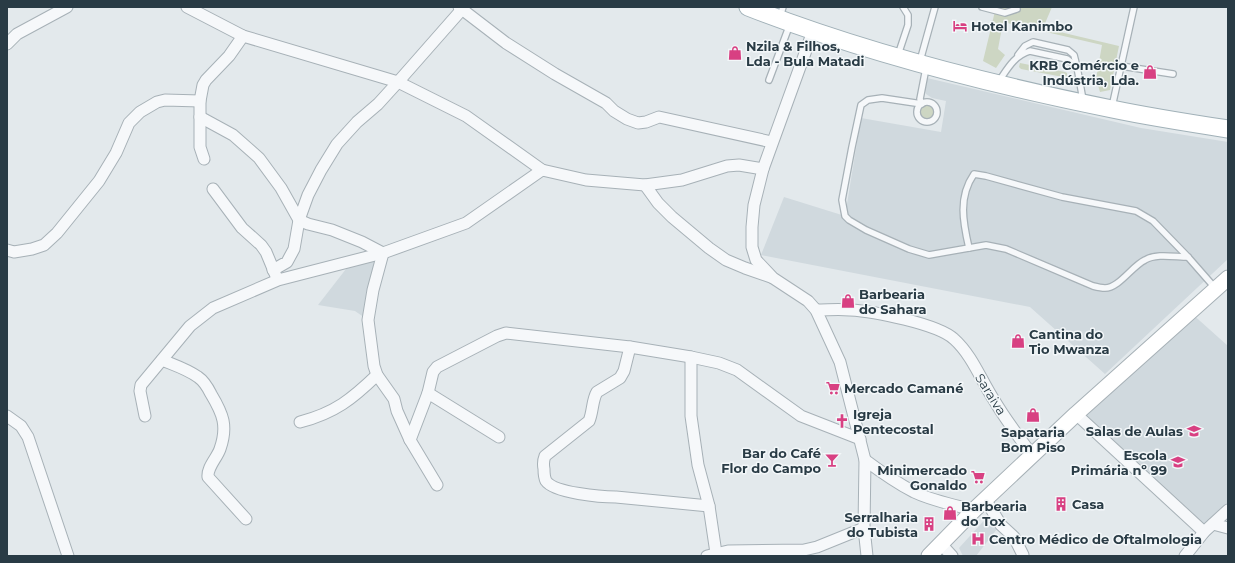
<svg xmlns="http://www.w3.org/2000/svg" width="1235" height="563" font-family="Montserrat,sans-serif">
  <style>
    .built { fill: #d0d9de }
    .green { fill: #cdd6c3 }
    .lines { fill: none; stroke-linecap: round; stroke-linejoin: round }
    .lane-casing { stroke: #a7b1b7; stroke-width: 8 }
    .street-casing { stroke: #a7b1b7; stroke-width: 13 }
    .secondary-casing { stroke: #a7b1b7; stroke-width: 17 }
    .primary-casing { stroke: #a1b1b8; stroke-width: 19 }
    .lane { stroke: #f6f8fa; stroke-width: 5.5 }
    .street { stroke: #f6f8fa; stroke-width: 11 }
    .secondary { stroke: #fff; stroke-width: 15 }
    .primary { stroke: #fff; stroke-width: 17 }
    .labels { text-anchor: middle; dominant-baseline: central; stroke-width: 3; stroke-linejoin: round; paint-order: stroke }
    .poi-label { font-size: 13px; font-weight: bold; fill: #293b45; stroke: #f3f7f9; text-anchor: start }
    .street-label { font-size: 13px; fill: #293b45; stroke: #f3f7f9 }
  </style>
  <rect width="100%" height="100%" fill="#e3e9ec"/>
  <g class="built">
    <path d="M927,78L1141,128L1228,142V259L1105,374L1030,307L761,255L784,197L845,216L861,118L941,132L946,101L932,98L926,94L925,90Z"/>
    <path d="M383,253L368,320L355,311L318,305L353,260Z"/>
    <path d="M1190,312L1228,346V510L1204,532L1076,414Z"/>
    <path d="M990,514L997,529L976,556H963L959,548Z"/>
  </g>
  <g class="green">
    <path d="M996,7H1052L1043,28L1119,46L1110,90L1100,92L1096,79L1102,45L1003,22L998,49L1005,55L996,68L983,61Z"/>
    <path d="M1020,63L1065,72L1067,73V76L1063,77L1021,69L1019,67Z"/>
    <circle cx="927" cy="112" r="7"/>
  </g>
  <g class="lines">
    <defs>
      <g id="lane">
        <path d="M982,7L1005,13L1017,9"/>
        <path d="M1134,7L1121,66L1173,74"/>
        <path d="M780,17L783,7"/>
        <path d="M898,55L908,25V15L903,7"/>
        <path d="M1018,55L1025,46L1033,42L1068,50L1074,55L1077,67"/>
        <path d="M920,61L935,7"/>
        <path d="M926,68L920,99L922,104L882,98L868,100L861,105L852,147L842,200L845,216L849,220L866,230L909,249L929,255L986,245L1006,249L1093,286C1097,287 1101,288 1105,288C1119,288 1132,266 1145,260C1156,253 1175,257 1188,257"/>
        <path d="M769,80L790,24"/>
        <path d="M999,81C1008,68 1014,56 1030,51L1067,59L1077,67L1083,100"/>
        <circle cx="927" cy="112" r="10"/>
        <path d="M1112,107L1121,66"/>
        <path d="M969,248C963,222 958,197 974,174L986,176L1062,197L1136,211L1153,221L1188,257L1216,289"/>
      </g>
      <g id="street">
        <path d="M187,7L243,36L398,82L466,116L542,170"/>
        <path d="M459,7L506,43L555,74L606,103L614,111L627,119L638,123L646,122L659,117L772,142"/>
        <path d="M813,31L763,169L754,205L752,227V247L756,260L773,278L808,301L816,310L840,362L865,460L864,528L867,556"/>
        <path d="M7,44L17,34L67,7"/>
        <path d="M200,117L233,135L259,158L281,188L299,220L308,224L332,230L362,242L383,253L373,290L368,320L374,366L377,375L394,399L397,411L410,440L437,485"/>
        <path d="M204,159L200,147V101L203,85L206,80L229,56L243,36"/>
        <path d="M645,185L658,203L672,217L709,248L726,260L745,268L771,277"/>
        <path d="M213,189L242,228L261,245L266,252L276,276"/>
        <path d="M7,250L14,252L32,249L44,245L57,233L99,181L116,153L129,123L140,112L157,102L165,100L200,101"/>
        <path d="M273,270L287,262L294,249L299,220L308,195L321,170L337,144L357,122L378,104L398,82L464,7"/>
        <path d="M816,310C828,310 839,309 850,310C873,311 938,324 954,339C972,355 981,380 994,400C1005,419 1019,437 1032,455"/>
        <path d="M630,347L624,371L620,378L597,392C592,400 593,412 589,421L545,456C543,461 543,464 544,469C544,473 544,477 546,481C554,493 602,497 616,497L709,506"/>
        <path d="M691,357V416L698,465L709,506L716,553"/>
        <path d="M162,360C174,365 187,369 198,377C204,381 208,388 211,394C223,414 228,426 220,449C217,458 207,467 208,477L246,519"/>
        <path d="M428,393L499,437"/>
        <path d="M1076,414L1204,532"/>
        <path d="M7,416L21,426L28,437L68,556"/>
        <path d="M145,416L140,391L141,385L190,326L213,308L278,280L383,253L466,223L542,170L586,180L645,185L682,180L727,166L739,165L763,169"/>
        <path d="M300,422C335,413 352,399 377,375"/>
        <path d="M410,440L428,393L433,372L437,367L497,336L506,333L630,347L691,357L719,363L737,370L801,416L860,439"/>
        <path d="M865,460C881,472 897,483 914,492C933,501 954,505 974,510"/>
        <path d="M985,499L1001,525L1014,537L1023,555"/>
        <path d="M1213,524L1228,528"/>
        <path d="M941,544L952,556"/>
        <path d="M707,556L728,551L804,550L817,547L864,528"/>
        <path d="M1185,556L1204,532L1228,510"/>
      </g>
      <path id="secondary" d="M929,556L974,510L1076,414L1228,278"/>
      <path id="primary" d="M748,7C865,53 988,84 1112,109C1150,117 1189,123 1228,129"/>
    </defs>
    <use href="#lane" class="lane-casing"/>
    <use href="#street" class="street-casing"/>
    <use href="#secondary" class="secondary-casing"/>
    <use href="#primary" class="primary-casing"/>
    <use href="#lane" class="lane"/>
    <use href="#street" class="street"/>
    <use href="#secondary" class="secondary"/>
    <use href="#primary" class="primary"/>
  </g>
  <defs>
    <symbol id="hotel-bare" viewBox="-9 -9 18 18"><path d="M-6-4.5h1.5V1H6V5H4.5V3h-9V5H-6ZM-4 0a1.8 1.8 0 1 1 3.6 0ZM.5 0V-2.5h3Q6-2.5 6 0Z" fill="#d84082" stroke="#f3f7f9" stroke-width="2.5" paint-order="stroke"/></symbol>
    <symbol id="shop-bare" viewBox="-9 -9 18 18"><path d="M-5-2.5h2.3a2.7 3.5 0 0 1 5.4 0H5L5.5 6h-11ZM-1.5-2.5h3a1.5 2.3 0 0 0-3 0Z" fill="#d84082" stroke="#f3f7f9" stroke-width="2.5" paint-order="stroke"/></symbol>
    <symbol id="supermarket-bare" viewBox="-9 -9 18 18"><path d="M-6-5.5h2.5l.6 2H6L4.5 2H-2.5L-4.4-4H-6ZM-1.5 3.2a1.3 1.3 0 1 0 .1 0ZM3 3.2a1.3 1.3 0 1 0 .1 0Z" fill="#d84082" stroke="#f3f7f9" stroke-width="2.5" paint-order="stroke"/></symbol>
    <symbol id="church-bare" viewBox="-9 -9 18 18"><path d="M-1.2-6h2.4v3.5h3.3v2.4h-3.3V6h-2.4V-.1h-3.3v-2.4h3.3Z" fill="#d84082" stroke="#f3f7f9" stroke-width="2.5" paint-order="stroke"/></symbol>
    <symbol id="school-bare" viewBox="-9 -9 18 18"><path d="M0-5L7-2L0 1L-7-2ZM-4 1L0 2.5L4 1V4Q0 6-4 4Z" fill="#d84082" stroke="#f3f7f9" stroke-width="2.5" paint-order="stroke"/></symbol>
    <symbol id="bar-bare" viewBox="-9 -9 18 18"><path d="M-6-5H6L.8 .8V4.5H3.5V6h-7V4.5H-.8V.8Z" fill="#d84082" stroke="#f3f7f9" stroke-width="2.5" paint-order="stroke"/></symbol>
    <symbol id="building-bare" viewBox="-9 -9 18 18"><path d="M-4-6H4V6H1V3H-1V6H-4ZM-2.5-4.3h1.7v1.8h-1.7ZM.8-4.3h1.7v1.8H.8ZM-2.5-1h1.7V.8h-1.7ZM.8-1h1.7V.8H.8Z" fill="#d84082" stroke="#f3f7f9" stroke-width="2.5" paint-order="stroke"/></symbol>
    <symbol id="hospital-bare" viewBox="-9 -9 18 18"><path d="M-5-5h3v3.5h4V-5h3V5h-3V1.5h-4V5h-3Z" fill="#d84082" stroke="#f3f7f9" stroke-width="2.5" paint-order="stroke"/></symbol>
  </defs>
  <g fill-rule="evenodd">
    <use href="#hotel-bare" x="950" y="16" width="20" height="20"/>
    <use href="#shop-bare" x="725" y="43" width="20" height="20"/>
    <use href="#shop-bare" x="1140" y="62" width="20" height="20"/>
    <use href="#shop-bare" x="838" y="291" width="20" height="20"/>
    <use href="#shop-bare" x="1008" y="331" width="20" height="20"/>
    <use href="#supermarket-bare" x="823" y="378" width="20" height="20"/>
    <use href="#shop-bare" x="1023" y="405" width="20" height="20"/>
    <use href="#church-bare" x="832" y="411" width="20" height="20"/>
    <use href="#school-bare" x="1184" y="421" width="20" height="20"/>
    <use href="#bar-bare" x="822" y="450" width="20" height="20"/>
    <use href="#school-bare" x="1168" y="452" width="20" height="20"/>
    <use href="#supermarket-bare" x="968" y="467" width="20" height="20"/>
    <use href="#building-bare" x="1051" y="494" width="20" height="20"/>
    <use href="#shop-bare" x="940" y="503" width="20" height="20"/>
    <use href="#building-bare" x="919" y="514" width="20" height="20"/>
    <use href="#hospital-bare" x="968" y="529" width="20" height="20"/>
  </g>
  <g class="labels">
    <g class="poi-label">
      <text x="971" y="26">Hotel Kanimbo</text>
      <text x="746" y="46">Nzila &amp; Filhos,<tspan x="746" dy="15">Lda - Bula Matadi</tspan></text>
      <text x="1139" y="65" text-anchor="end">KRB Comércio e<tspan x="1139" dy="15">Indústria, Lda.</tspan></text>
      <text x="859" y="294">Barbearia<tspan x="859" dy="15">do Sahara</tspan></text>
      <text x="1029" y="334">Cantina do<tspan x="1029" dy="15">Tio Mwanza</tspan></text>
      <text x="844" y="388">Mercado Camané</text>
      <text x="853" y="414">Igreja<tspan x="853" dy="15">Pentecostal</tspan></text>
      <text x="1183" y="431" text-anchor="end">Salas de Aulas</text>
      <text x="1033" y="432" text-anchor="middle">Sapataria<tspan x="1033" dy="15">Bom Piso</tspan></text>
      <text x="821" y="453" text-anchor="end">Bar do Café<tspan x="821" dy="15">Flor do Campo</tspan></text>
      <text x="1167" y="455" text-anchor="end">Escola<tspan x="1167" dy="15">Primária nº 99</tspan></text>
      <text x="967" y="470" text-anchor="end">Minimercado<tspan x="967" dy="15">Gonaldo</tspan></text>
      <text x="1072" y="504">Casa</text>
      <text x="961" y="506">Barbearia<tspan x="961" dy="15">do Tox</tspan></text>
      <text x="918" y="517" text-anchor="end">Serralharia<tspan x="918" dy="15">do Tubista</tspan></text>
      <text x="989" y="539">Centro Médico de Oftalmologia</text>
    </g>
    <g class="street-label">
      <text transform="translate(991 394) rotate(58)">Saraiva</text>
    </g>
  </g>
  <rect width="1235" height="563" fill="none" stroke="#293b45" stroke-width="16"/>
</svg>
